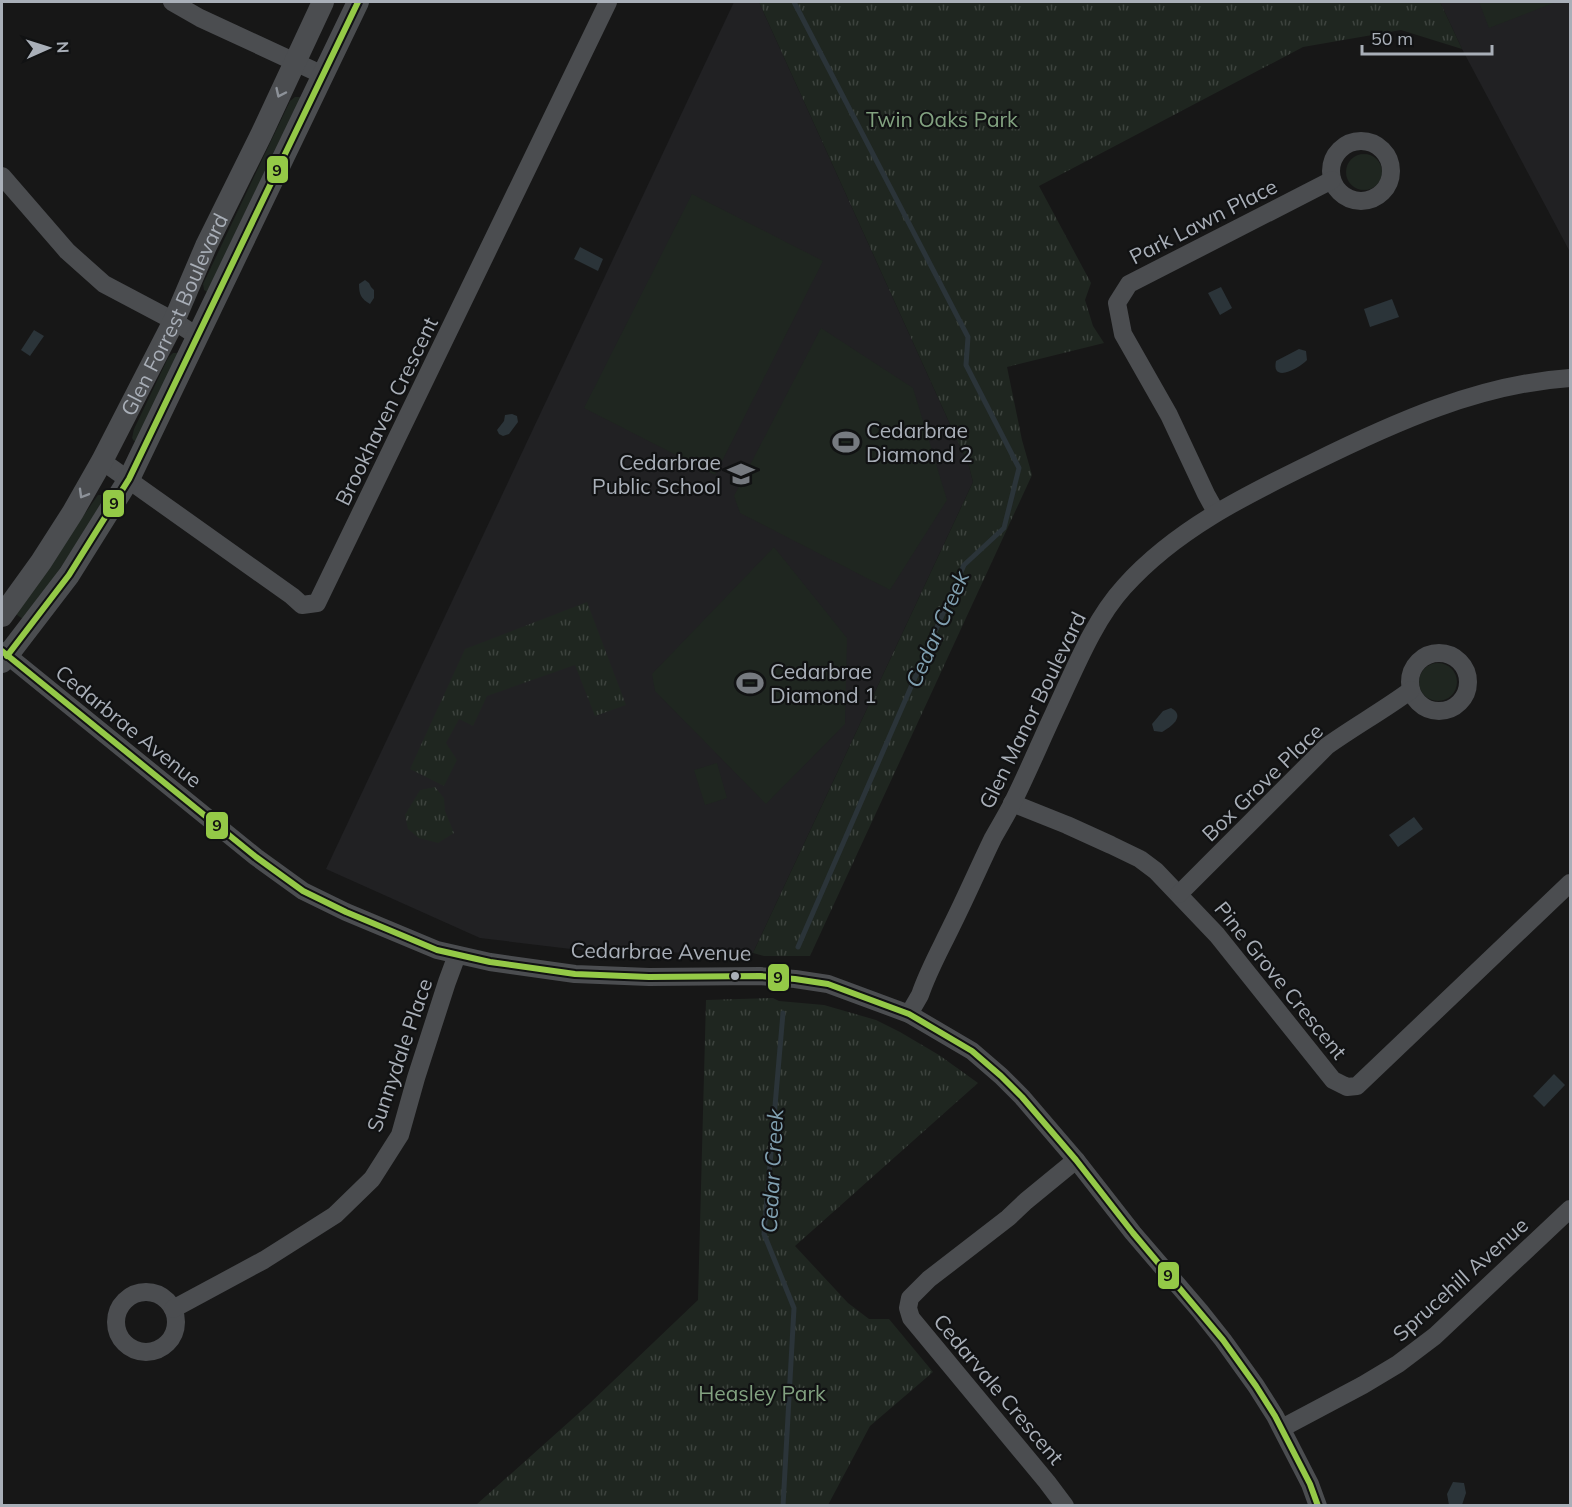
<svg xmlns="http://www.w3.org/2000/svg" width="1572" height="1507" font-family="Mulish,sans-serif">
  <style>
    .built { fill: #212123 }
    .green { fill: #1f2620 }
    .park { fill: url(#park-tufts) }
    .water { fill: #2b3439 }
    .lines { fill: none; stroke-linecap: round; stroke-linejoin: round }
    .stream { stroke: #2b3439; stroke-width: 5 }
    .minor { stroke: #4b4d50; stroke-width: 18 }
    .tertiary { stroke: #4b4d50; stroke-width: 22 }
    .bus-1-casing { stroke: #111213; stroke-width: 10 }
    .bus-1 { stroke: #94c947; stroke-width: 6 }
    .oneway { stroke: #8d9299 }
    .bus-dot { fill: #a9afb8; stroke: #111213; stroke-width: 2 }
    .labels { text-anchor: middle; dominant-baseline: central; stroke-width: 4.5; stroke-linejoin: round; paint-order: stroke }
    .park-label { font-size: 21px; fill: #82a280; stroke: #111213 }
    .street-label { font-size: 21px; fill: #a9afb8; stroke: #111213 }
    .poi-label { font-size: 21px; fill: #a9afb8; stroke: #111213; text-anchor: start }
    .water-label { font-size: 22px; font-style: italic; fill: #81a1b2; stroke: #111213 }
    .line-badge { stroke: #111213; stroke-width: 2 }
    .pale-badge-label { font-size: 16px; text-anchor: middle; font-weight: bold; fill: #111 }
  </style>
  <defs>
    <pattern id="park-tufts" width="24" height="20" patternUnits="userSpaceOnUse" patternTransform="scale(1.5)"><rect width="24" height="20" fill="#1f2620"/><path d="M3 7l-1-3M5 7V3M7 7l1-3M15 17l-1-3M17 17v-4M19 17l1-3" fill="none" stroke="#3d433e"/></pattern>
  </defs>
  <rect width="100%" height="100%" fill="#171717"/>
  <g class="built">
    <path d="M734,2H759L969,466L973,482L753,953L596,952L480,938L326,869Z"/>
    <path d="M1440,2H1570V252L1462,49Z"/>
  </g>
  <g class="green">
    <path d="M1479,2H1556L1489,28Z"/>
    <path d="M295,97H301L207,292L204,290L203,284L290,101Z"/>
    <circle cx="1364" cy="172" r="18"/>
    <path d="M692,194L823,261L715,475L584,408Z"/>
    <path d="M821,328L913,388L947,500L890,590L740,513L734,496Z"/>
    <path d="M173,353H179L141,440L134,441L132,438L134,429L168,358Z"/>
    <path d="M98,495H105L107,498L29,615L23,619L17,615V610Z"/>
    <path d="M774,547L847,638L845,724L766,804L655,691L652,674Z"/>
    <circle cx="1438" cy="682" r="19"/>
    <path d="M717,763L727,798L705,805L694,770Z"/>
  </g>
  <g class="park">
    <path d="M759,2H1440L1462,49L1401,30L1303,47L1039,186L1091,283L1085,300L1093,326L1104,343L1007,367L1022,440L1032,475L810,956H764L753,953L973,482L969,466Z"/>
    <path d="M587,602L626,705L595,716L575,665L487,696L473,726L459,719L446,743L457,760L444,786L410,769L465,649Z"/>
    <path d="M435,787L444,798L445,811L454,833L438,843L419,838L408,829L405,815L420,790Z"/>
    <path d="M773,998L779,1001L824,1005L876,1020L900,1032L939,1055L978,1083L795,1246L848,1303L869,1319H889L933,1372L870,1426L828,1505H476L589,1404L698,1300L706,1000Z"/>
  </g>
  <g class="water">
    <path d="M580,247L603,259L598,271L574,259Z"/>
    <path d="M365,280L369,283L371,287L374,290V298L370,304C361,299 359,294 359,284Z"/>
    <path d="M1221,287L1232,308L1220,315L1208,293Z"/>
    <path d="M1392,299L1399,317L1370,327L1364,309Z"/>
    <path d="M34,330L44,336L30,356L21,350Z"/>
    <path d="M1299,349L1306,351L1307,360C1300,368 1271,384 1276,361Z"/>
    <path d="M512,414L517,416L518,422L509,434L503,436L499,434L497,430L504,421L505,415Z"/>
    <path d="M1171,708C1186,716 1171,727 1162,732L1154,731L1152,724L1163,711Z"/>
    <path d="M1414,817L1423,829L1398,847L1389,835Z"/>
    <path d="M1554,1074L1565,1085L1544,1107L1533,1096Z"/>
    <path d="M1453,1482L1464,1483L1466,1493L1462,1505H1449L1447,1494Z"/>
  </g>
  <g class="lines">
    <g class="stream">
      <path d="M794,2L968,337L966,365L1019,468L1004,528L964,565L798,947"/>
      <path d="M783,1506L794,1308L764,1234L783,1013"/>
    </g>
    <g class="minor">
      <path d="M172,2L200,18L323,75"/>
      <circle cx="1361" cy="171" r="30"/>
      <path d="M2,176L67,251L104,284L174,321L197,336"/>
      <path d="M102,461L292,596L302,605L317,603L608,2"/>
      <path d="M1216,512L1206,494L1169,415L1123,334L1117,303L1129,284L1332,180"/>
      <path d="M2,651L256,857L303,891L346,912L437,950L490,962L575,974L649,977L760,976L795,979L828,984L909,1014L972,1051L1001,1076L1022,1097L1076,1160L1133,1233L1200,1311L1223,1340L1256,1386L1275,1416L1310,1484L1318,1506"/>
      <circle cx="1439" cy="682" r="29"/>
      <path d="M1012,803L1067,825L1111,845L1140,859L1156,871L1217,935L1333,1080L1347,1087L1357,1086L1570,883"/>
      <path d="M1179,894L1327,746C1355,726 1384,710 1411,690"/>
      <path d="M909,1014L920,995C928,971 941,948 952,925C966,897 979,867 993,838C999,827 1006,816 1012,804C1027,774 1040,743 1054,713C1074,671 1093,621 1124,587C1175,530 1244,496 1312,463C1393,423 1479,384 1570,378"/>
      <circle cx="146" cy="1322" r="30"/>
      <path d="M173,1309L264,1260L335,1215L372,1179L400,1135L416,1078L447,982L457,955"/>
      <path d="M1282,1428L1363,1385L1398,1364L1435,1336L1570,1209"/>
      <path d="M1065,1506L1047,1482L911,1318L908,1308L910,1298L929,1279L1008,1218L1026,1201L1076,1160"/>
    </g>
    <g class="tertiary">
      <path id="s1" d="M2,616L41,562L73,512L102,461L174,321L206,246L261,135L323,2"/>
      <path d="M2,662L7,656L69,575L129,479L358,2"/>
    </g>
    <defs>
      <g id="bus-1">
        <path d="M2,651L256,857L303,891L346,912L437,950L490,962L575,974L649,977L760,976L795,979L828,984L909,1014L972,1051L1001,1076L1022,1097L1076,1160L1133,1233L1223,1340L1256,1386L1275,1416L1310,1484L1318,1506"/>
        <path d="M7,656L69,575L129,479L358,2"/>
      </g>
    </defs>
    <use href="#bus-1" class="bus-1-casing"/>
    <use href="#bus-1" class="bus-1"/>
  </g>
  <defs><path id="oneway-chevron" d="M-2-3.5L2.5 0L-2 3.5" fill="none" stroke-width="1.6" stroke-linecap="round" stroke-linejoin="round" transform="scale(1.5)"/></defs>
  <g class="oneway">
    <use href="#oneway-chevron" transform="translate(280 93) rotate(115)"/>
    <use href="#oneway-chevron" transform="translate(83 494) rotate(120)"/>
  </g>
  <defs>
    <symbol id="stadium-bare" viewBox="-9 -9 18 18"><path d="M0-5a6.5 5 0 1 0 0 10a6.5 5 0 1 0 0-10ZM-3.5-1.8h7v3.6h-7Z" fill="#767a80" stroke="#111213" stroke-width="2.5" paint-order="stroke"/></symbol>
    <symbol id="school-bare" viewBox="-9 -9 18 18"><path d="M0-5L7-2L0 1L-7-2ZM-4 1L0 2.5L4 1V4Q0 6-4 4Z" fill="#767a80" stroke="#111213" stroke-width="2.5" paint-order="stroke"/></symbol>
  </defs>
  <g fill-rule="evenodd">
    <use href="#stadium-bare" x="827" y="423" width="38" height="38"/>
    <use href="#school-bare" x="722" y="455" width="38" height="38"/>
    <use href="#stadium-bare" x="731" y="664" width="38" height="38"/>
  </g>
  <circle class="bus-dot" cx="735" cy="976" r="5"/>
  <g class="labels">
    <g class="park-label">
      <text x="942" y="119">Twin Oaks Park</text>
      <text x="762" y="1393">Heasley Park</text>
    </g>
    <g class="street-label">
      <text transform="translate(1203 221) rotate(-27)">Park Lawn Place</text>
      <text stroke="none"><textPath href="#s1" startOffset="348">Glen Forrest Boulevard</textPath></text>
      <text transform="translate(386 411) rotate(-64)">Brookhaven Crescent</text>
      <text transform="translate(1032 710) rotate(-64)">Glen Manor Boulevard</text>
      <text transform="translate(129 726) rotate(39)">Cedarbrae Avenue</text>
      <text transform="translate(1262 782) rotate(-44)">Box Grove Place</text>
      <text transform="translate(661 951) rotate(1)">Cedarbrae Avenue</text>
      <text transform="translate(1281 980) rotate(51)">Pine Grove Crescent</text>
      <text transform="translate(399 1055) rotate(-71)">Sunnydale Place</text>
      <text transform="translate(1460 1279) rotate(-42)">Sprucehill Avenue</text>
      <text transform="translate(999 1389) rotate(50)">Cedarvale Crescent</text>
    </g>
    <g class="poi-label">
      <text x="866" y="430">Cedarbrae<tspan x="866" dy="24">Diamond 2</tspan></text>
      <text x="721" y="462" text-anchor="end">Cedarbrae<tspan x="721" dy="24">Public School</tspan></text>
      <text x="770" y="671">Cedarbrae<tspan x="770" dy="24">Diamond 1</tspan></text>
    </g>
    <g class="water-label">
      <text transform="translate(937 629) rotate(-66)">Cedar Creek</text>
      <text transform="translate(772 1171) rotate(-87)">Cedar Creek</text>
    </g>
  </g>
  <g class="line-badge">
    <rect x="266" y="155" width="23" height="29" rx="6" fill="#94c947"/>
    <rect x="102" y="489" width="23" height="29" rx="6" fill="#94c947"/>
    <rect x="205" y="811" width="24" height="29" rx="6" fill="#94c947"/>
    <rect x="767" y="963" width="23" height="29" rx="6" fill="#94c947"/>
    <rect x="1157" y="1261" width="23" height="29" rx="6" fill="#94c947"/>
  </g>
  <g class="pale-badge-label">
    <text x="277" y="176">9</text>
    <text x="114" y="509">9</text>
    <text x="217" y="831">9</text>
    <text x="778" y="983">9</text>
    <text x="1168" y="1281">9</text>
  </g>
  <rect width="1572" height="1507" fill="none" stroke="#a9afb8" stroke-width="6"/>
  <g transform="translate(48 48) rotate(87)" stroke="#111213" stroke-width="4.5" paint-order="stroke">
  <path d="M0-4.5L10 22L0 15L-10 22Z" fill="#a9afb8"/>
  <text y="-9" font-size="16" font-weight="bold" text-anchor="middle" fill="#a9afb8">N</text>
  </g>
  <path d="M1362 45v9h130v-9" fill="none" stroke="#a9afb8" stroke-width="3"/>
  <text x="1371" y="45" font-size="18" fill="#a9afb8" stroke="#111213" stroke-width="4.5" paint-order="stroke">50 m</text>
</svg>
